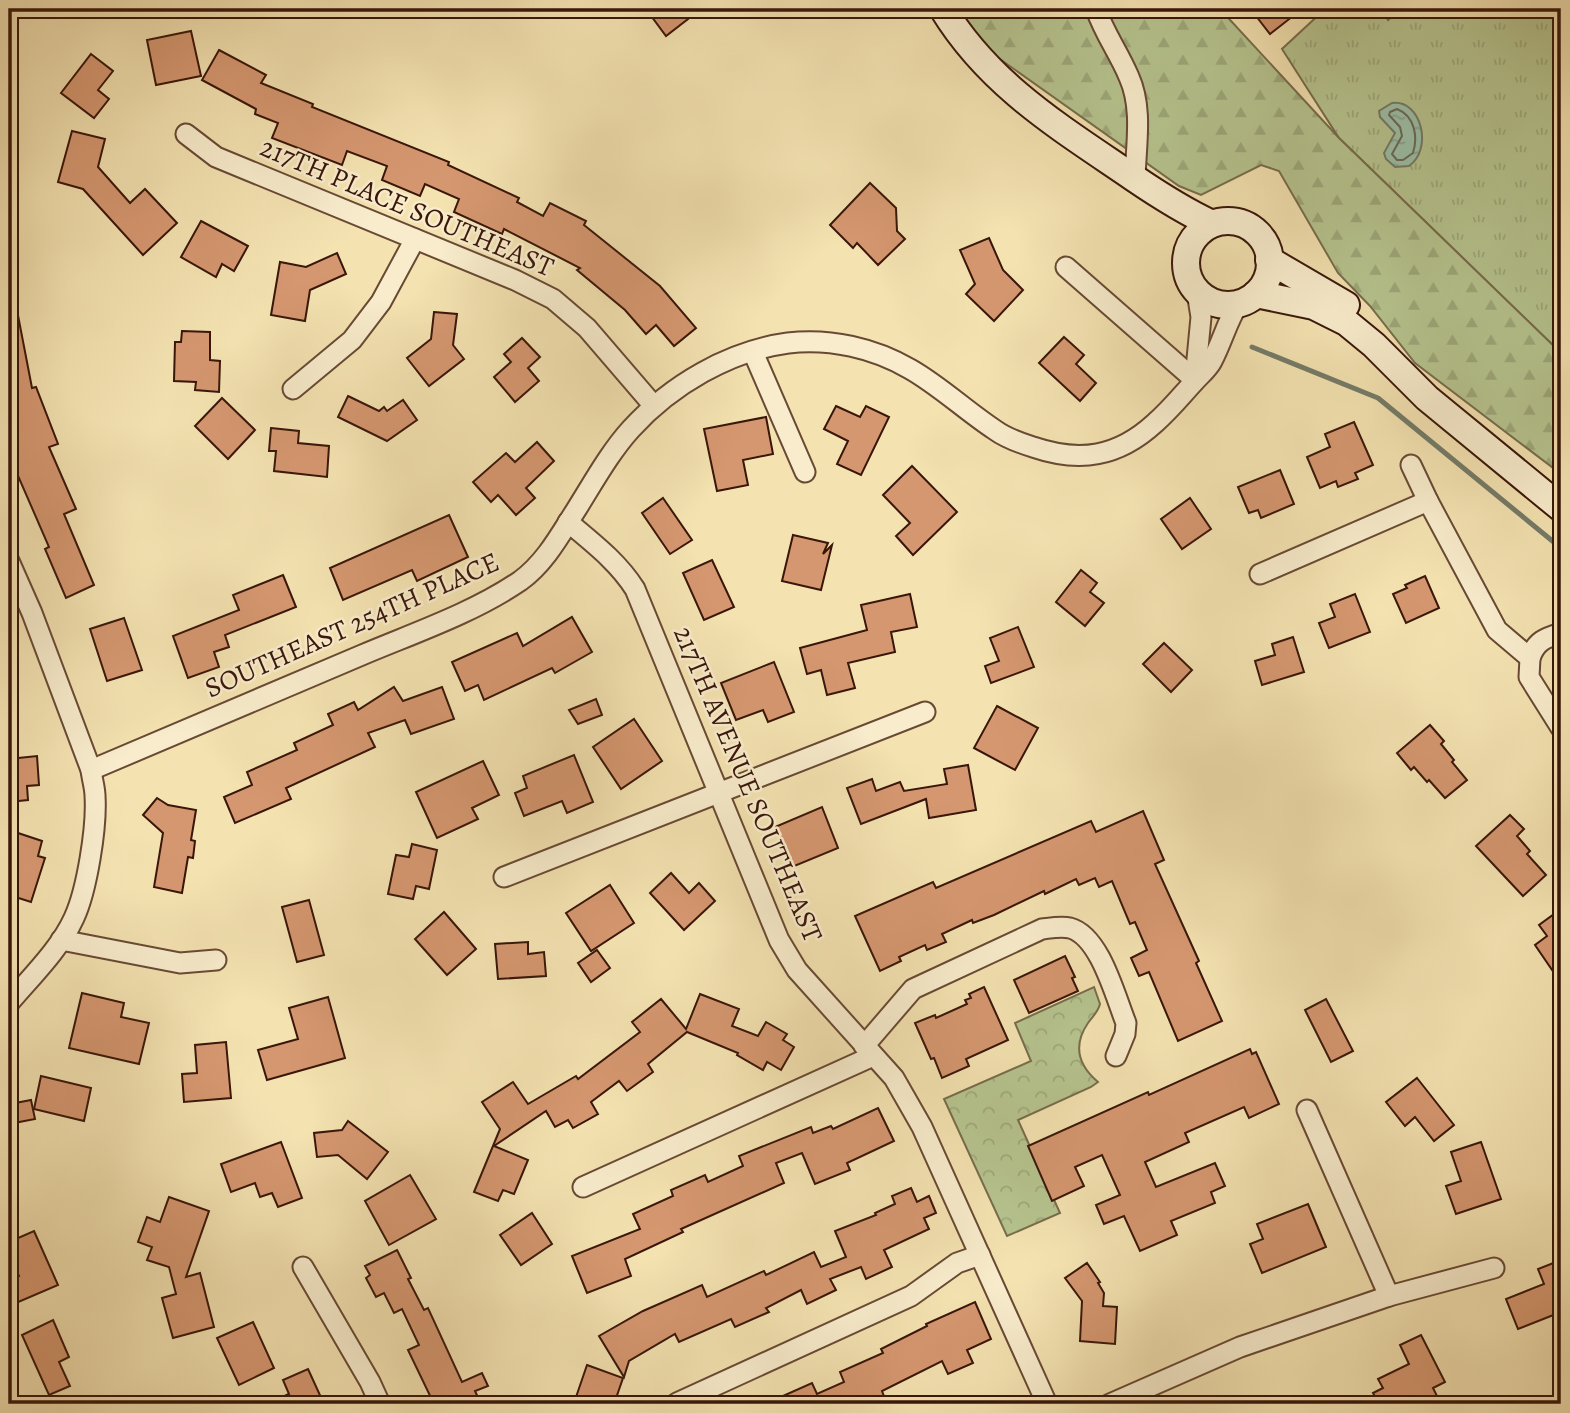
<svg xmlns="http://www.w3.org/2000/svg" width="1570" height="1413" font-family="Alegreya,serif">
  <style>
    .grass { fill: url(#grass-tufts); stroke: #786d4c; stroke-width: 2 }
    .forest { fill: url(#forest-firs); stroke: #786d4c; stroke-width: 2 }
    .park { fill: url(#park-crowns); stroke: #786d4c; stroke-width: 2 }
    .water { fill: url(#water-ripples); stroke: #747b68; stroke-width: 2 }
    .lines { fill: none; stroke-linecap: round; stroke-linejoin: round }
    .shore { stroke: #6a6a58; stroke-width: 2 }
    .stream { stroke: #747b68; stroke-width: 5 }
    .building { fill: #d59770; stroke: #39160a; stroke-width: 2 }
    .street-casing { stroke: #684934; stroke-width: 23 }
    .secondary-casing { stroke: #39160a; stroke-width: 30 }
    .street { stroke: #f8eccc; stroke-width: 19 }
    .secondary { stroke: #f8eccc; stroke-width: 26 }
    .labels { text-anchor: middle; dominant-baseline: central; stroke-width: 5; stroke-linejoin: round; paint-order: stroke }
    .street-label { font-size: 28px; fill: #39160a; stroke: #f8eccc }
  </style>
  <defs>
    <pattern id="grass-tufts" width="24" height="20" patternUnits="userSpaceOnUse" patternTransform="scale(1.75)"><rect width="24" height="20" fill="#b6c48f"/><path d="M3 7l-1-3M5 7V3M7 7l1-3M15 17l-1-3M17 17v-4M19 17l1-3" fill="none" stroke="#9da87a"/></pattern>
    <pattern id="forest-firs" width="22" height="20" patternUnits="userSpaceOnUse" patternTransform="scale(1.75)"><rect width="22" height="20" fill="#b6c48f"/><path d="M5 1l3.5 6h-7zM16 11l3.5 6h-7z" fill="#9da87a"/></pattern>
    <pattern id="park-crowns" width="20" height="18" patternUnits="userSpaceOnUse" patternTransform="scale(1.75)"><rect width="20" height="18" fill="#b6c48f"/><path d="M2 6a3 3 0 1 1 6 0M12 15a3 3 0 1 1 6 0" fill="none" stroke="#9da87a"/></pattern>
    <pattern id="water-ripples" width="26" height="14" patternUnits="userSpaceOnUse" patternTransform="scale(1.75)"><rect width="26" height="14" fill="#9cbfa7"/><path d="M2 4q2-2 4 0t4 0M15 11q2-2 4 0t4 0" fill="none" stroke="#87a38e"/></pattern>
  </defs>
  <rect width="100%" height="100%" fill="#f4e2b1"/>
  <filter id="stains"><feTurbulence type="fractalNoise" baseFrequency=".00286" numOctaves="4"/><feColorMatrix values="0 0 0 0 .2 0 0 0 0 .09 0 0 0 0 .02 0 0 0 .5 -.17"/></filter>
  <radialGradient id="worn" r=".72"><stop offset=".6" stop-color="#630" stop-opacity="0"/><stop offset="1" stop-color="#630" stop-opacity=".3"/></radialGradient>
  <path class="grass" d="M1325,9H1381L1388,20L1401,9H1561V353L1339,138L1282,49Z"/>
  <path class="forest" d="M946,9H1026L1035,16L1040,9H1220L1339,138L1561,353V474L1415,363L1370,306L1338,273L1279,171L1261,165L1201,195L1179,186L997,57Z"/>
  <path class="park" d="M1094,987L1100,1004C1098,1012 1093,1016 1088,1023C1073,1045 1078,1065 1098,1082L1091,1087L1018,1120L1060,1213L1007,1236L944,1099L1031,1061L1015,1023Z"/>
  <path class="water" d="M1392,103C1422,99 1433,150 1409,166L1395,167L1386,159L1384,153L1395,133L1380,117L1379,111Z"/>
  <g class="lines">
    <path class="shore" d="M1397,109C1415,116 1418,137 1413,153L1403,160H1397L1392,154L1402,136L1400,127L1389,115L1390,112Z"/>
    <path class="stream" d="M1252,347L1378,398L1561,548"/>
  </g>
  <g class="building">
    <path d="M646,9H681L688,19L666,36Z"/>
    <path d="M1264,9H1302L1270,34L1256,16Z"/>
    <path d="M191,31L201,76L156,85L147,40Z"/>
    <path d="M219,50L266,75L261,83L313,104L312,107L449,162L448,165L519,198L517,202L543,216L550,203L586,221L584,225L660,286L696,328L674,346L656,325L646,334L625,310L577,270L580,268L504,229L502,234L454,212L459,199L425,184L420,196L382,180L387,166L347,151L342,165L272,138L278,123L255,114L256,109L202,80Z"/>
    <path d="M91,54L113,71L98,90L109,99L94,118L61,93Z"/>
    <path d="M72,131L105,139L98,167L130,203L145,189L177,223L143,255L83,189L58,182Z"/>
    <path d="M870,183L896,208L897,231L905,239L878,265L857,243L853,248L830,225Z"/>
    <path d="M201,221L248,246L234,271L222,264L216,277L181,257Z"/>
    <path d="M989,238L1003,270L1023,290L994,321L966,294L975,284L960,250Z"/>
    <path d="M337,253L346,274L310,290L305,321L271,315L280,262L306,267Z"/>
    <path d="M9,305H16L32,388L36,387L58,444L49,447L76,509L64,514L94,585L66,598L45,549L49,547L12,462L9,463Z"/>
    <path d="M434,312L457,314L453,345L464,359L429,386L407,358L431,339Z"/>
    <path d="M182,331L210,332V360L220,361L219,392L195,390L196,382L174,381L175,342H181Z"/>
    <path d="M1064,337L1084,355L1076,364L1096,383L1080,401L1039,363Z"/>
    <path d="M522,338L540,357L528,368L539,381L515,402L494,377L511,362L504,354Z"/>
    <path d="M348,396L379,411L384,407L387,411L403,400L417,420L387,441L338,417Z"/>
    <path d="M222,398L255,430L228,459L195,426Z"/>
    <path d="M836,406L860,417L866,406L889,417L861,475L837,464L848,441L824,429Z"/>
    <path d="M766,417L773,454L743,460L748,485L717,491L704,429Z"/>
    <path d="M1354,422L1373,465L1355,473L1358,479L1338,487L1336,481L1320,488L1307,457L1330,447L1325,434Z"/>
    <path d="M271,428L299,431L298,443L329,446L327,477L274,471L276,451H269Z"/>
    <path d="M537,442L554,461L526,488L535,498L516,515L498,495L491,502L473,482L506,453L515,462Z"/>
    <path d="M912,466L957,512L913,555L896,536L910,523L883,495Z"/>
    <path d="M1280,470L1294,504L1261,518L1258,510L1249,513L1238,487Z"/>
    <path d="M663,498L692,540L670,554L642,513Z"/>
    <path d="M1190,498L1211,529L1182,549L1161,519Z"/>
    <path d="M449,515L468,557L417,581L412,570L343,600L330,568Z"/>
    <path d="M793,535L828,543L823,554L832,545L821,590L782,581Z"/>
    <path d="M712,560L734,607L704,620L683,573Z"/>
    <path d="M1081,570L1097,583L1090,592L1104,603L1085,626L1056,602Z"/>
    <path d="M283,575L296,607L225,635L229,647L214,652L219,667L188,678L173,636L239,610L233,595Z"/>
    <path d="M1425,576L1439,608L1406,623L1393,594L1407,588L1405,585Z"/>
    <path d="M910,594L917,627L891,632L895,652L848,663L855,688L827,695L821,670L807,674L800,648L867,630L861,605Z"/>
    <path d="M1355,594L1370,632L1329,648L1319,623L1335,617L1330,604Z"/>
    <path d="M572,617L592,652L555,673L552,668L484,700L478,685L465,691L452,662L517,633L523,646Z"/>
    <path d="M124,618L142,670L107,681L90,629Z"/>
    <path d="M1018,627L1034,667L991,683L985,666L999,661L990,638Z"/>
    <path d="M1293,637L1304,672L1262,685L1255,661L1275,655L1272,644Z"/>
    <path d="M1164,643L1192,670L1171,692L1143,664Z"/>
    <path d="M774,662L794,712L768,722L763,710L736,720L721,683Z"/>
    <path d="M394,687L403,701L442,687L454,719L411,734L405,720L368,733L375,747L286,788L291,799L235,823L224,797L252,785L247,772L297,750L294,743L333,725L328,714L354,702L358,710Z"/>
    <path d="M596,699L602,715L578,724L569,710Z"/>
    <path d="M997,706L1038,728L1015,770L974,748Z"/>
    <path d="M634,719L662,761L621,789L593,747Z"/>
    <path d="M1430,725L1444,741L1441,744L1454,760L1452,762L1467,780L1445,798L1429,780L1427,782L1414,767L1411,770L1397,753Z"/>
    <path d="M574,755L593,802L567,813L562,801L524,816L515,793L527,788L523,776Z"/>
    <path d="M37,756L39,785L27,786L28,800L9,802V759Z"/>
    <path d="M483,761L499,795L472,808L478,819L437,838L416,792Z"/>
    <path d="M968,765L976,810L929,818L926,799L861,824L847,788L872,779L876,791L900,782L904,791L947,784L944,769Z"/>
    <path d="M157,798L168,805L196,810L191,840L195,841L193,858L188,857L182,893L154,887L163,833L143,815Z"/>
    <path d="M822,807L838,848L792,867L775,827Z"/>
    <path d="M1143,811L1164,860L1155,864L1199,961L1196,963L1222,1021L1178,1041L1149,972L1139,976L1131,958L1147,950L1135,922L1130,924L1112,881L1099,887L1095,878L1079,885L1076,879L1045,894L1044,891L994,915L973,923L972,920L942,934L946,942L927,950L925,945L899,957L901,961L880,971L855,916L933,882L936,888L1091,821L1096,832Z"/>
    <path d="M1510,815L1524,829L1517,836L1530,851L1527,854L1546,875L1523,896L1476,846Z"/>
    <path d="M9,830L42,841L38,856L45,858L31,902L9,895Z"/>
    <path d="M412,844L437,850L429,889L416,886L413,899L388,894L396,855L409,857Z"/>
    <path d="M671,873L689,893L699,883L715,901L684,930L650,893Z"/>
    <path d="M610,885L634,923L591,951L566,913Z"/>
    <path d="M309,900L324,955L297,962L282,907Z"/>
    <path d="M1561,909V983L1535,945L1547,936L1539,925Z"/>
    <path d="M444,912L476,949L447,975L415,939Z"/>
    <path d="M528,942V954L544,952L546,976L498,979L495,944Z"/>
    <path d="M597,950L610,968L591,982L578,963Z"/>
    <path d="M1065,956L1075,977L1072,978L1078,991L1029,1013L1014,980Z"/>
    <path d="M984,987L1008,1040L966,1059L969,1066L942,1078L934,1058L931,1059L915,1023L935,1015L936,1018L967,1004L965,1000L971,998L969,994Z"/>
    <path d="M82,993L124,1003L121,1017L149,1023L139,1064L69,1048Z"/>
    <path d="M700,994L739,1009L732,1026L758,1036L766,1022L787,1034L783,1040L794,1047L781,1070L767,1062L763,1070L737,1055L738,1053L687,1032L648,1064L653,1072L627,1091L619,1081L591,1102L598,1114L573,1128L568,1120L555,1127L546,1111L494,1146L528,1160L514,1194L503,1190L498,1201L474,1192L500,1129L482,1102L513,1082L528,1104L576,1076L578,1079L640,1032L632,1022L661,999L686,1029Z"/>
    <path d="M328,997L345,1058L267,1080L258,1050L298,1039L289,1008Z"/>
    <path d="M1326,999L1353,1051L1331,1062L1305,1010Z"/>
    <path d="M226,1042L231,1098L184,1102L182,1074L197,1073L195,1045Z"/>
    <path d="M1250,1049L1252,1054L1256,1052L1279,1104L1249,1118L1244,1107L1185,1133L1189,1142L1145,1162L1156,1187L1215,1163L1225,1186L1211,1192L1215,1203L1171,1221L1177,1235L1140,1251L1124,1216L1104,1224L1096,1205L1120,1195L1102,1155L1075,1167L1084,1186L1052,1201L1028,1146L1148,1092L1149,1095Z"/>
    <path d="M41,1076L91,1088L84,1121L34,1109Z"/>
    <path d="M1417,1078L1454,1125L1434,1141L1415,1117L1405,1126L1386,1102Z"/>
    <path d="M31,1100L35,1119L14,1123L10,1104Z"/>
    <path d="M878,1108L894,1141L847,1163L850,1170L815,1184L802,1153L776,1163L784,1183L681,1229L683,1232L625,1259L631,1276L587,1293L572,1256L640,1229L633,1214L673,1196L671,1190L705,1175L708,1182L743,1166L739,1156L811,1127L813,1133L831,1126L833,1129Z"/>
    <path d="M348,1121L388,1152L367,1179L338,1155L317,1157L314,1133L342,1130Z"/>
    <path d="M281,1142L302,1198L278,1207L272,1193L260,1197L255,1183L231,1192L221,1164Z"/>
    <path d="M1481,1142L1501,1199L1456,1214L1446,1186L1461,1181L1451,1152Z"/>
    <path d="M410,1175L436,1219L389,1245L365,1201Z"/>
    <path d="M911,1188L917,1202L929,1196L936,1213L924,1218L929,1229L884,1250L892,1267L866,1279L861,1267L830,1279L836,1290L807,1304L801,1290L766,1308L769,1312L735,1327L731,1319L679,1342L675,1334L629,1361L624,1377L599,1336L643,1311L702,1285L707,1297L764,1271L766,1275L814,1252L821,1267L846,1257L835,1231L876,1215L875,1213L895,1204L892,1196Z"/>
    <path d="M169,1197L209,1211L186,1277L200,1273L214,1327L173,1338L162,1298L176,1294L169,1267L147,1260L152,1247L138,1242L147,1217L160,1222Z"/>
    <path d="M1308,1204L1326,1247L1262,1273L1250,1244L1263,1239L1257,1224Z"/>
    <path d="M532,1213L552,1244L521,1265L500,1235Z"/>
    <path d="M34,1231L58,1285L9,1306V1281L19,1276L9,1252V1242Z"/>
    <path d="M397,1250L411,1278L408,1279L424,1310L428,1308L462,1382L482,1373L488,1386L475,1391L481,1404H434L408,1350L419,1345L402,1309L394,1313L384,1293L376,1297L366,1278L370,1275L365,1266Z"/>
    <path d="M1561,1260V1312L1518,1329L1506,1299L1544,1284L1538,1269Z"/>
    <path d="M1087,1263L1100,1282L1098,1283L1104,1293L1103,1306L1117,1307L1115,1344L1080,1341L1082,1301L1065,1278Z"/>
    <path d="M975,1302L991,1339L967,1350L973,1363L948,1374L942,1361L882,1391L885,1399L873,1404H765L812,1383L817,1394L844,1382L840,1372L883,1353L881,1349L927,1326L926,1324Z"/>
    <path d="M53,1320L69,1357L59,1362L70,1386L49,1395L22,1335Z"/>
    <path d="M253,1322L274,1368L239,1385L217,1338Z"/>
    <path d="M1421,1335L1445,1382L1433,1388L1439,1400L1431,1404H1379L1373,1393L1383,1388L1378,1379L1409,1364L1400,1345Z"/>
    <path d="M587,1365L623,1378L614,1404H589L575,1400Z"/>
    <path d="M308,1369L324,1404H266L289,1394L283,1380Z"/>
  </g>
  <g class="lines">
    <defs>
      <g id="street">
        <path d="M1096,9C1104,33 1119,53 1129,77C1143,108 1136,145 1135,178"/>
        <path d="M186,134L216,157L515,280L553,299L587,328L654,406"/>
        <path d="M1066,267L1195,380"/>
        <path d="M753,352L805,472"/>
        <path d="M1195,380L1201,317L1197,292"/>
        <path d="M293,389L352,340L381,302L415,239"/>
        <path d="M1411,465L1428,501L1497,630L1530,658L1529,677L1561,728"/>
        <path d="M568,522C593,543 618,562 635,589L779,940L797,970L894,1078L922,1127L1047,1404"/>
        <path d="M9,561L32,613L91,770C92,779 95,788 95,796C97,827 87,890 74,918C60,949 31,977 9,1003"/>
        <path d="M1260,574L1428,501"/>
        <path d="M1530,658C1536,641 1545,638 1561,633"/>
        <path d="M91,770C181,732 271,693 362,655C414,633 473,613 520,581C545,563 560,535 576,510C593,483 610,452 631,429C671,385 729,351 788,343C830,338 874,348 910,369C940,386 966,411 995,430C1006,438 1020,443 1033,447C1080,463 1118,457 1155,423C1170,410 1181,396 1194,382C1200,375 1208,369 1212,361C1222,342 1227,322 1238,304"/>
        <path d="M504,877L925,712"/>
        <path d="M61,940L180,963L216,960"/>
        <path d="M864,1046L913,989L1042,929C1051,928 1061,926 1070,928C1100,936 1115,996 1126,1023L1125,1034L1116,1056"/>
        <path d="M1307,1110L1389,1296"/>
        <path d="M583,1187L873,1056"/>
        <path d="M303,1267L370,1382L380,1404"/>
        <path d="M677,1403L911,1296L957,1263L980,1255"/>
        <path d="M1110,1404L1240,1347L1389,1296L1494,1268"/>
      </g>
      <g id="secondary">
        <path d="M943,9C990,86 1061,128 1134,178C1159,195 1184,211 1212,224"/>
        <circle cx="1228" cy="263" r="42"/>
        <path d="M1269,260L1346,305"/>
        <path d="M1256,294L1314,306L1346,322L1374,345L1427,398L1561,508"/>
      </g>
    </defs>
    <use href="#street" class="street-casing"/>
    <use href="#secondary" class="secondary-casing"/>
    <use href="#street" class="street"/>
    <use href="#secondary" class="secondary"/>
  </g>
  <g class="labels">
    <g class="street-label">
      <text transform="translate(407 207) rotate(23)">217TH PLACE SOUTHEAST</text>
      <text transform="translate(352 625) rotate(-24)">SOUTHEAST 254TH PLACE</text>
      <text transform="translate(748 784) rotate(67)">217TH AVENUE SOUTHEAST</text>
    </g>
  </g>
  <rect width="1570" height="1413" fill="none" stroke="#f4e2b1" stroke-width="35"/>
  <rect x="10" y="10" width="1549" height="1392" fill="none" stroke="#39160a" stroke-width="3.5"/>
  <rect x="18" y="18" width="1535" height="1378" fill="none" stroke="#39160a" stroke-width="2"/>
  <rect width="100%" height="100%" filter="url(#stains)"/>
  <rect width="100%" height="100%" fill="url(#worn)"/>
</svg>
